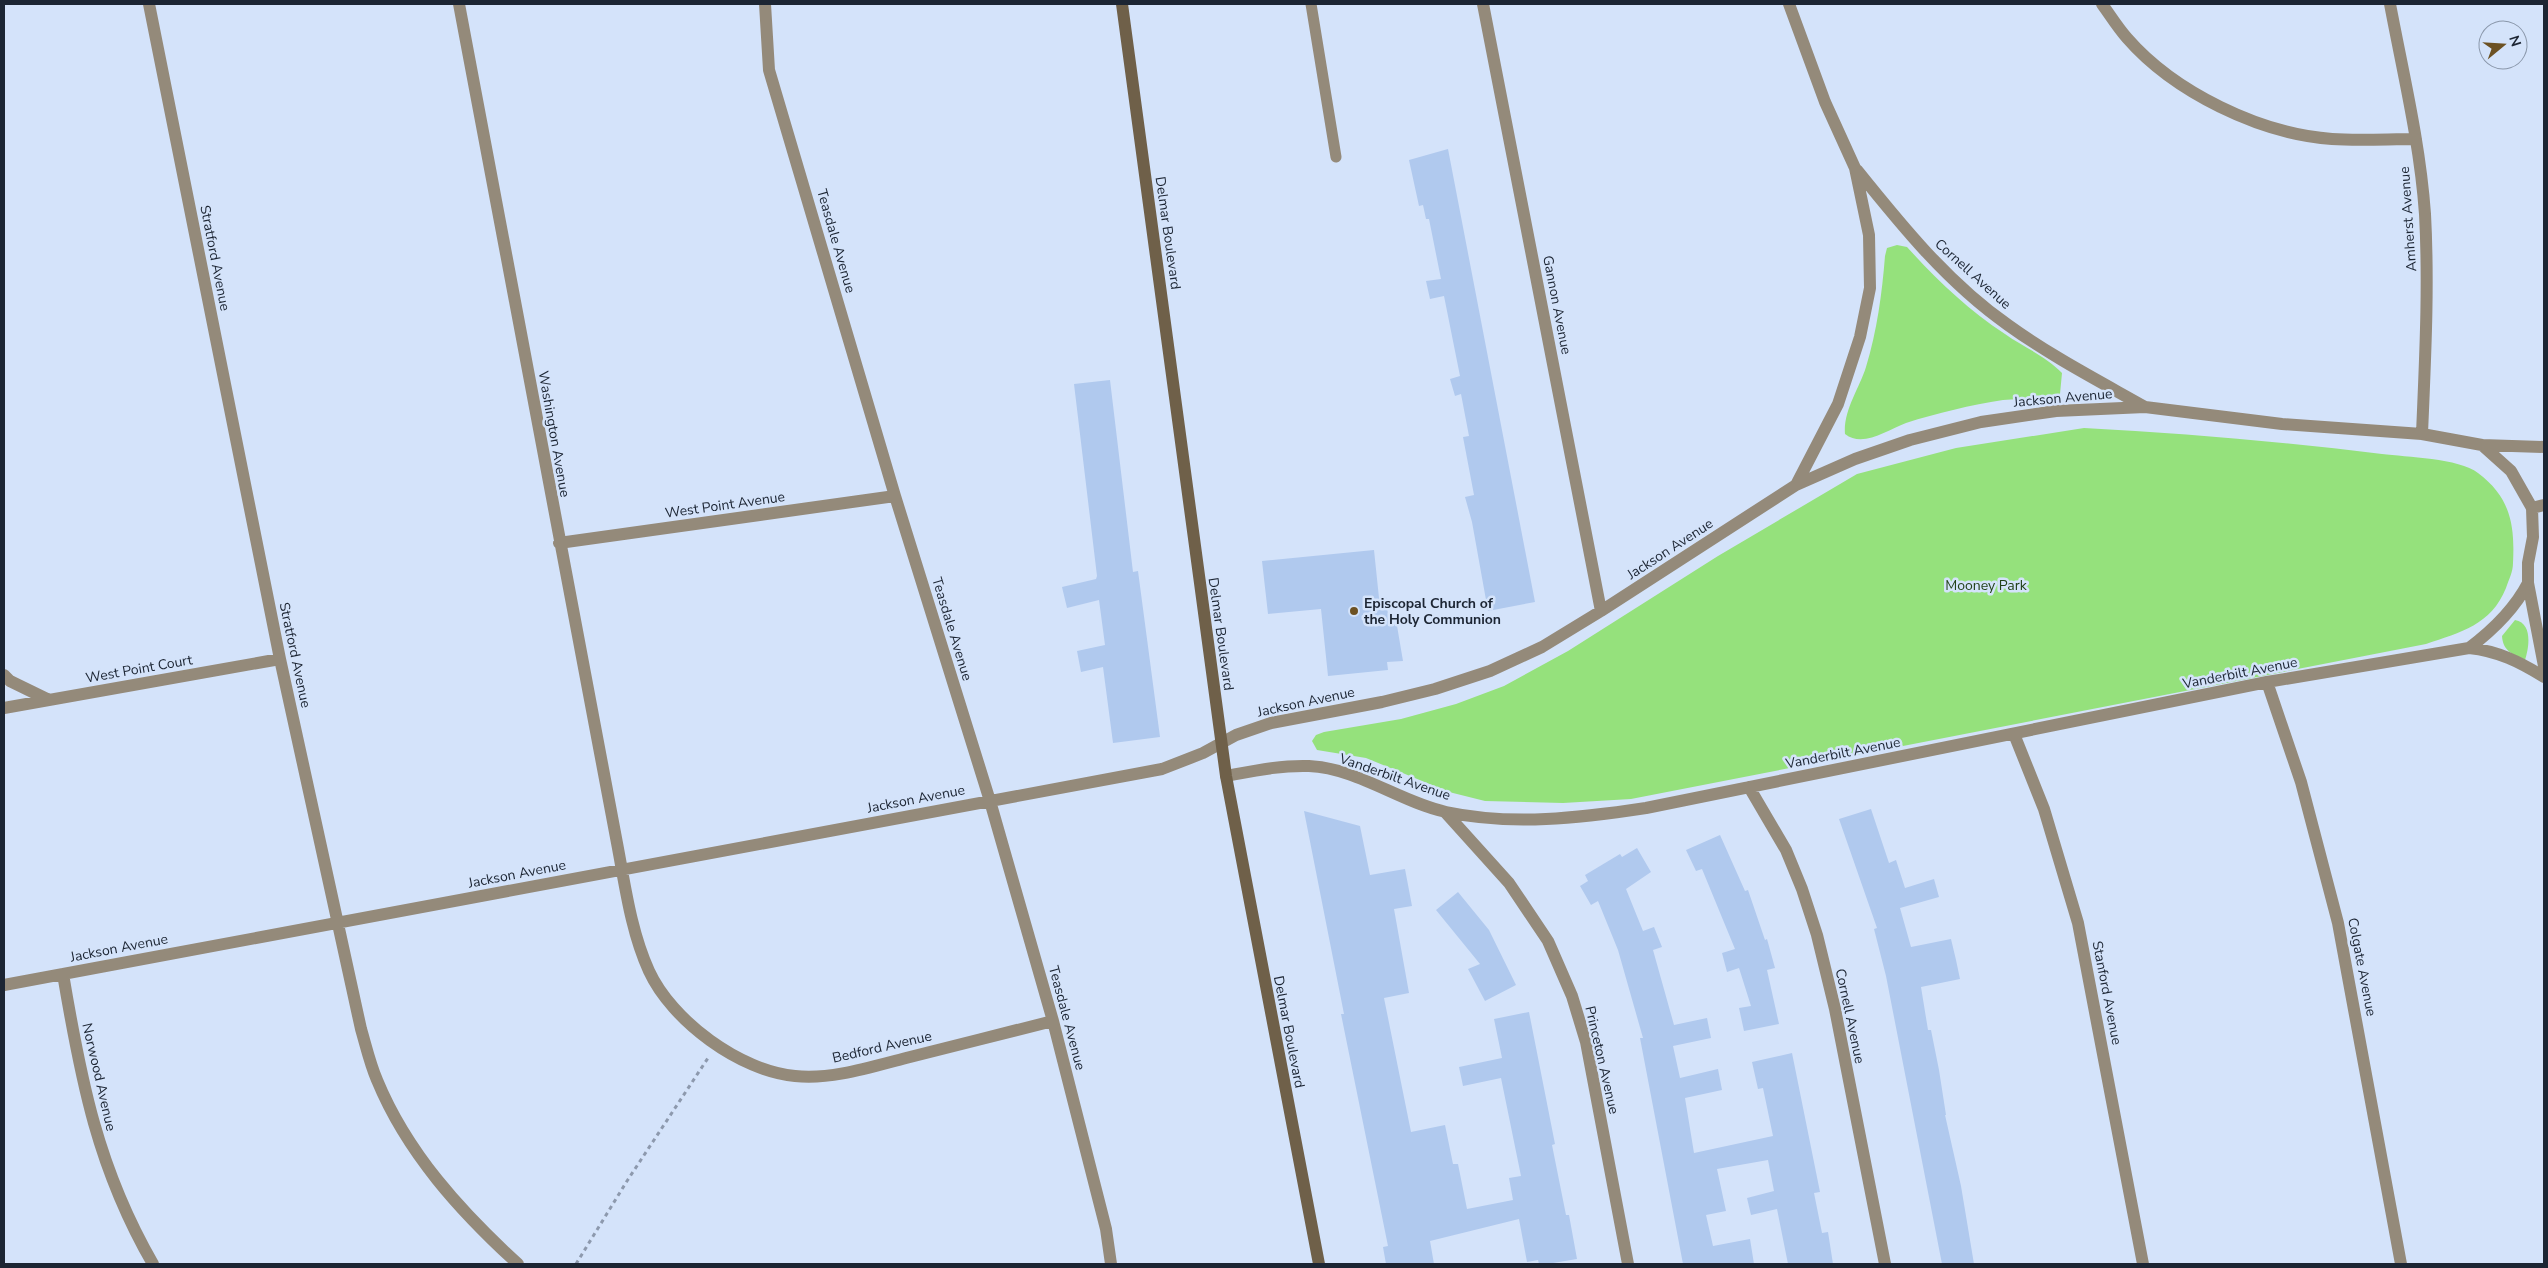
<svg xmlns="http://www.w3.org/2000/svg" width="2548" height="1268" viewBox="0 0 2548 1268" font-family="'Nunito Sans',sans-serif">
<rect width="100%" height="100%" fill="#d4e3fa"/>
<path fill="#95e17c" d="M1897,245L1907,247C1937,280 1967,309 2005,334C2023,347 2046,356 2062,373L2060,394C2042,400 2022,398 2003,400C1971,405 1937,413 1906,423C1887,430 1863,448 1845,434C1843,411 1859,389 1866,367C1877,331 1882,294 1885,256L1887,248Z
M2084,428C2184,433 2283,442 2382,454C2406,457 2459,458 2478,473C2510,497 2515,524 2513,563C2513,572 2509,579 2506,588C2491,625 2461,632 2426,644L1631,799L1563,803L1485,801L1449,792L1366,758L1317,750L1312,741L1316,735L1324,732L1401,719L1456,704L1504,686L1568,651L1718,556L1857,474L1956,448Z
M2515,620C2533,623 2529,648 2525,660C2512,654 2503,651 2502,636Z"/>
<path fill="#b0c9ee" d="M1448,149L1535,602L1488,611L1472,522L1465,497L1474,495L1463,437L1469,436L1461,394L1455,396L1450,379L1460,376L1444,296L1430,299L1426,281L1441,279L1429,219H1426L1423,205L1419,206L1409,160Z
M1110,380L1133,572L1138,571L1160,737L1113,743L1103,667L1081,672L1077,651L1105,645L1099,600L1067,608L1062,587L1096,579L1097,576L1074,384Z
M1374,550L1379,598L1386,597L1388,615L1395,614L1403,661L1387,662L1388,670L1328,676L1321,609L1268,614L1262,561Z
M1871,809L1889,863L1896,860L1905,888L1934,879L1939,897L1900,908L1911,947L1951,939L1956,960L1960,979L1921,987L1928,1030H1931L1939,1070L1946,1115H1945L1961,1186L1974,1264H1942L1886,976L1874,929L1877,928L1839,819Z
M1304,811L1360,826L1370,875L1405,869L1412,906L1394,909L1409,993L1384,998L1411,1132L1445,1125L1453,1164H1458L1467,1209L1513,1200L1509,1178L1521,1176L1501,1078L1463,1086L1459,1067L1502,1058L1494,1019L1529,1012L1555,1144L1552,1145L1566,1215H1569L1577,1259L1547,1264H1539L1538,1260L1527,1262L1519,1219L1430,1241L1434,1264H1386L1383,1247L1388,1246L1341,1014H1344Z
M1720,835L1745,891L1748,890L1765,940L1767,939L1775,968L1767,970L1779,1024L1744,1031L1739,1008L1751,1006L1739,968L1727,972L1722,953L1735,949L1702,869L1696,871L1686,850Z
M1637,848L1651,872L1626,889L1643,931L1654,927L1662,947L1653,950L1674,1025L1707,1018L1711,1038L1673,1046L1680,1078L1718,1069L1722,1090L1685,1098L1694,1153L1773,1136L1763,1088L1758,1089L1752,1062L1792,1053L1820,1192L1814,1193L1822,1233L1828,1232L1833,1264H1788L1777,1209L1751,1215L1747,1198L1774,1191L1768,1160L1717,1169L1726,1211L1706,1215L1713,1246L1750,1239L1754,1264H1683L1640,1038H1643L1618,950L1598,901L1591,905L1580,886L1588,881L1585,875L1620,854L1622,857Z
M1458,892L1489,930L1516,985L1485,1001L1468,969L1480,964L1436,910Z"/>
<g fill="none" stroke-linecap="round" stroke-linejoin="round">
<path stroke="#8d99ad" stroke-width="3" stroke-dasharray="4 4" stroke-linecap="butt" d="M576,1264L627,1181L708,1058"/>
<path stroke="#948a7a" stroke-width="11" d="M1311,4L1336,157"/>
<path stroke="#948a7a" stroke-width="12" d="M149,4L280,659L361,1029C366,1046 370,1064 377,1080C407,1153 461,1212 518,1264
M459,4L617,843C625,885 631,932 649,971C672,1021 740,1071 795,1076C831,1080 871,1067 906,1058C955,1046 1004,1033 1053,1021
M765,4L769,70L895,496L990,801L1053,1021L1106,1229L1111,1264
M1483,4L1601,611
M1789,4L1825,102L1855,168L1869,235L1870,288L1860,337L1838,404L1796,485
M2102,4C2110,15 2118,28 2127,38C2174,92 2260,134 2332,139C2359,141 2388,139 2416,139
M2390,4C2403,73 2420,143 2425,214C2429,288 2425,361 2422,434
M1857,170C1902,226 1948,283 2008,325C2051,356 2099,381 2145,407
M2482,445L2544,447
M2532,508L2544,505
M559,543L895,496
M2469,648C2493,630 2514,610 2528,583
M4,675L10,681L49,700
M2267,682L2301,782L2338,923L2401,1264
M4,708L280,659
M2014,734L2044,809L2078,923L2143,1264
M1226,776C1253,771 1281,765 1309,766C1357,768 1400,802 1446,812C1512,826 1580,818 1646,808L2267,682L2469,648C2498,651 2520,662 2544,677
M1749,787L1786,850L1802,889L1817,935L1835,1009L1885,1264
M1445,812L1509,883L1548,941L1572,996L1586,1042L1628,1264
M63,974C81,1081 98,1169 153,1264
M4,985L1162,769L1203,753L1236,735L1271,723L1382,702L1435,689L1490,671L1542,647L1601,611L1796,485L1855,459L1910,440L1981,422L2056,411L2145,407L2282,424L2422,434L2482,445L2511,471L2532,508L2533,537L2528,563V583L2544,666"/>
<path stroke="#6f6049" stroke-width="12" d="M1122,4L1226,776L1319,1264"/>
</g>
<circle fill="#6c5123" stroke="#d4e3fa" stroke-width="2" cx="1354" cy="611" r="5"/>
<g text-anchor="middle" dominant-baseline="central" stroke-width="5" stroke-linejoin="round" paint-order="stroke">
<g font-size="14" fill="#1c2533" stroke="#d4e3fa">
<text transform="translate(2408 219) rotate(-94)">Amherst Avenue</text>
<text transform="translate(1168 233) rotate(82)">Delmar Boulevard</text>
<text transform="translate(836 241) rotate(74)">Teasdale Avenue</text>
<text transform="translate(215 258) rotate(79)">Stratford Avenue</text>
<text transform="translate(1973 274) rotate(42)">Cornell Avenue</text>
<text transform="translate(1557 305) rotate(79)">Gannon Avenue</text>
<text transform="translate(2063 398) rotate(-5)">Jackson Avenue</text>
<text transform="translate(554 434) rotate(80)">Washington Avenue</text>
<text transform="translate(725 505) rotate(-8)">West Point Avenue</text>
<text transform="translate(1670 549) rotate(-33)">Jackson Avenue</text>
<text transform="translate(952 629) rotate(73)">Teasdale Avenue</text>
<text transform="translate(1221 634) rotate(82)">Delmar Boulevard</text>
<text transform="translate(295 655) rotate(78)">Stratford Avenue</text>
<text transform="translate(139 669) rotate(-10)">West Point Court</text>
<text transform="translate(2240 673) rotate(-11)">Vanderbilt Avenue</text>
<text transform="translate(1306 702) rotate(-12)">Jackson Avenue</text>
<text transform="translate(1843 753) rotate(-11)">Vanderbilt Avenue</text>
<text transform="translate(1395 777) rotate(19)">Vanderbilt Avenue</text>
<text transform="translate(916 799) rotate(-11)">Jackson Avenue</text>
<text transform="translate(517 874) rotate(-11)">Jackson Avenue</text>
<text transform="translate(119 948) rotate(-11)">Jackson Avenue</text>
<text transform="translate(2362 967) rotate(79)">Colgate Avenue</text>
<text transform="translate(2107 993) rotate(79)">Stanford Avenue</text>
<text transform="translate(1850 1016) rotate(78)">Cornell Avenue</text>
<text transform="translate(1067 1018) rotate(75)">Teasdale Avenue</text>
<text transform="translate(1289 1032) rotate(79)">Delmar Boulevard</text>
<text transform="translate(882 1047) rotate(-13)">Bedford Avenue</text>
<text transform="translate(1602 1060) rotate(77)">Princeton Avenue</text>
<text transform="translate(99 1077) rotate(77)">Norwood Avenue</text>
</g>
<g font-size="14" fill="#224118" stroke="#d4e3fa">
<text x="1986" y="585">Mooney Park</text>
</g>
<g font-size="14" font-weight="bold" fill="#1c2533" stroke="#d4e3fa" text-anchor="start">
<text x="1364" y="603">Episcopal Church of<tspan x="1364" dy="16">the Holy Communion</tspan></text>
</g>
</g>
<rect width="2548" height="1268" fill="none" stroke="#1c2533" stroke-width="10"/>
<g transform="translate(2503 45) rotate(72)"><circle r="24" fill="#d4e3fa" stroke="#8a97aa"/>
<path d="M0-4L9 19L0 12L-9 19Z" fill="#6c5123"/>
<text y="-8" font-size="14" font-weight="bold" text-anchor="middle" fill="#1c2533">N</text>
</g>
</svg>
